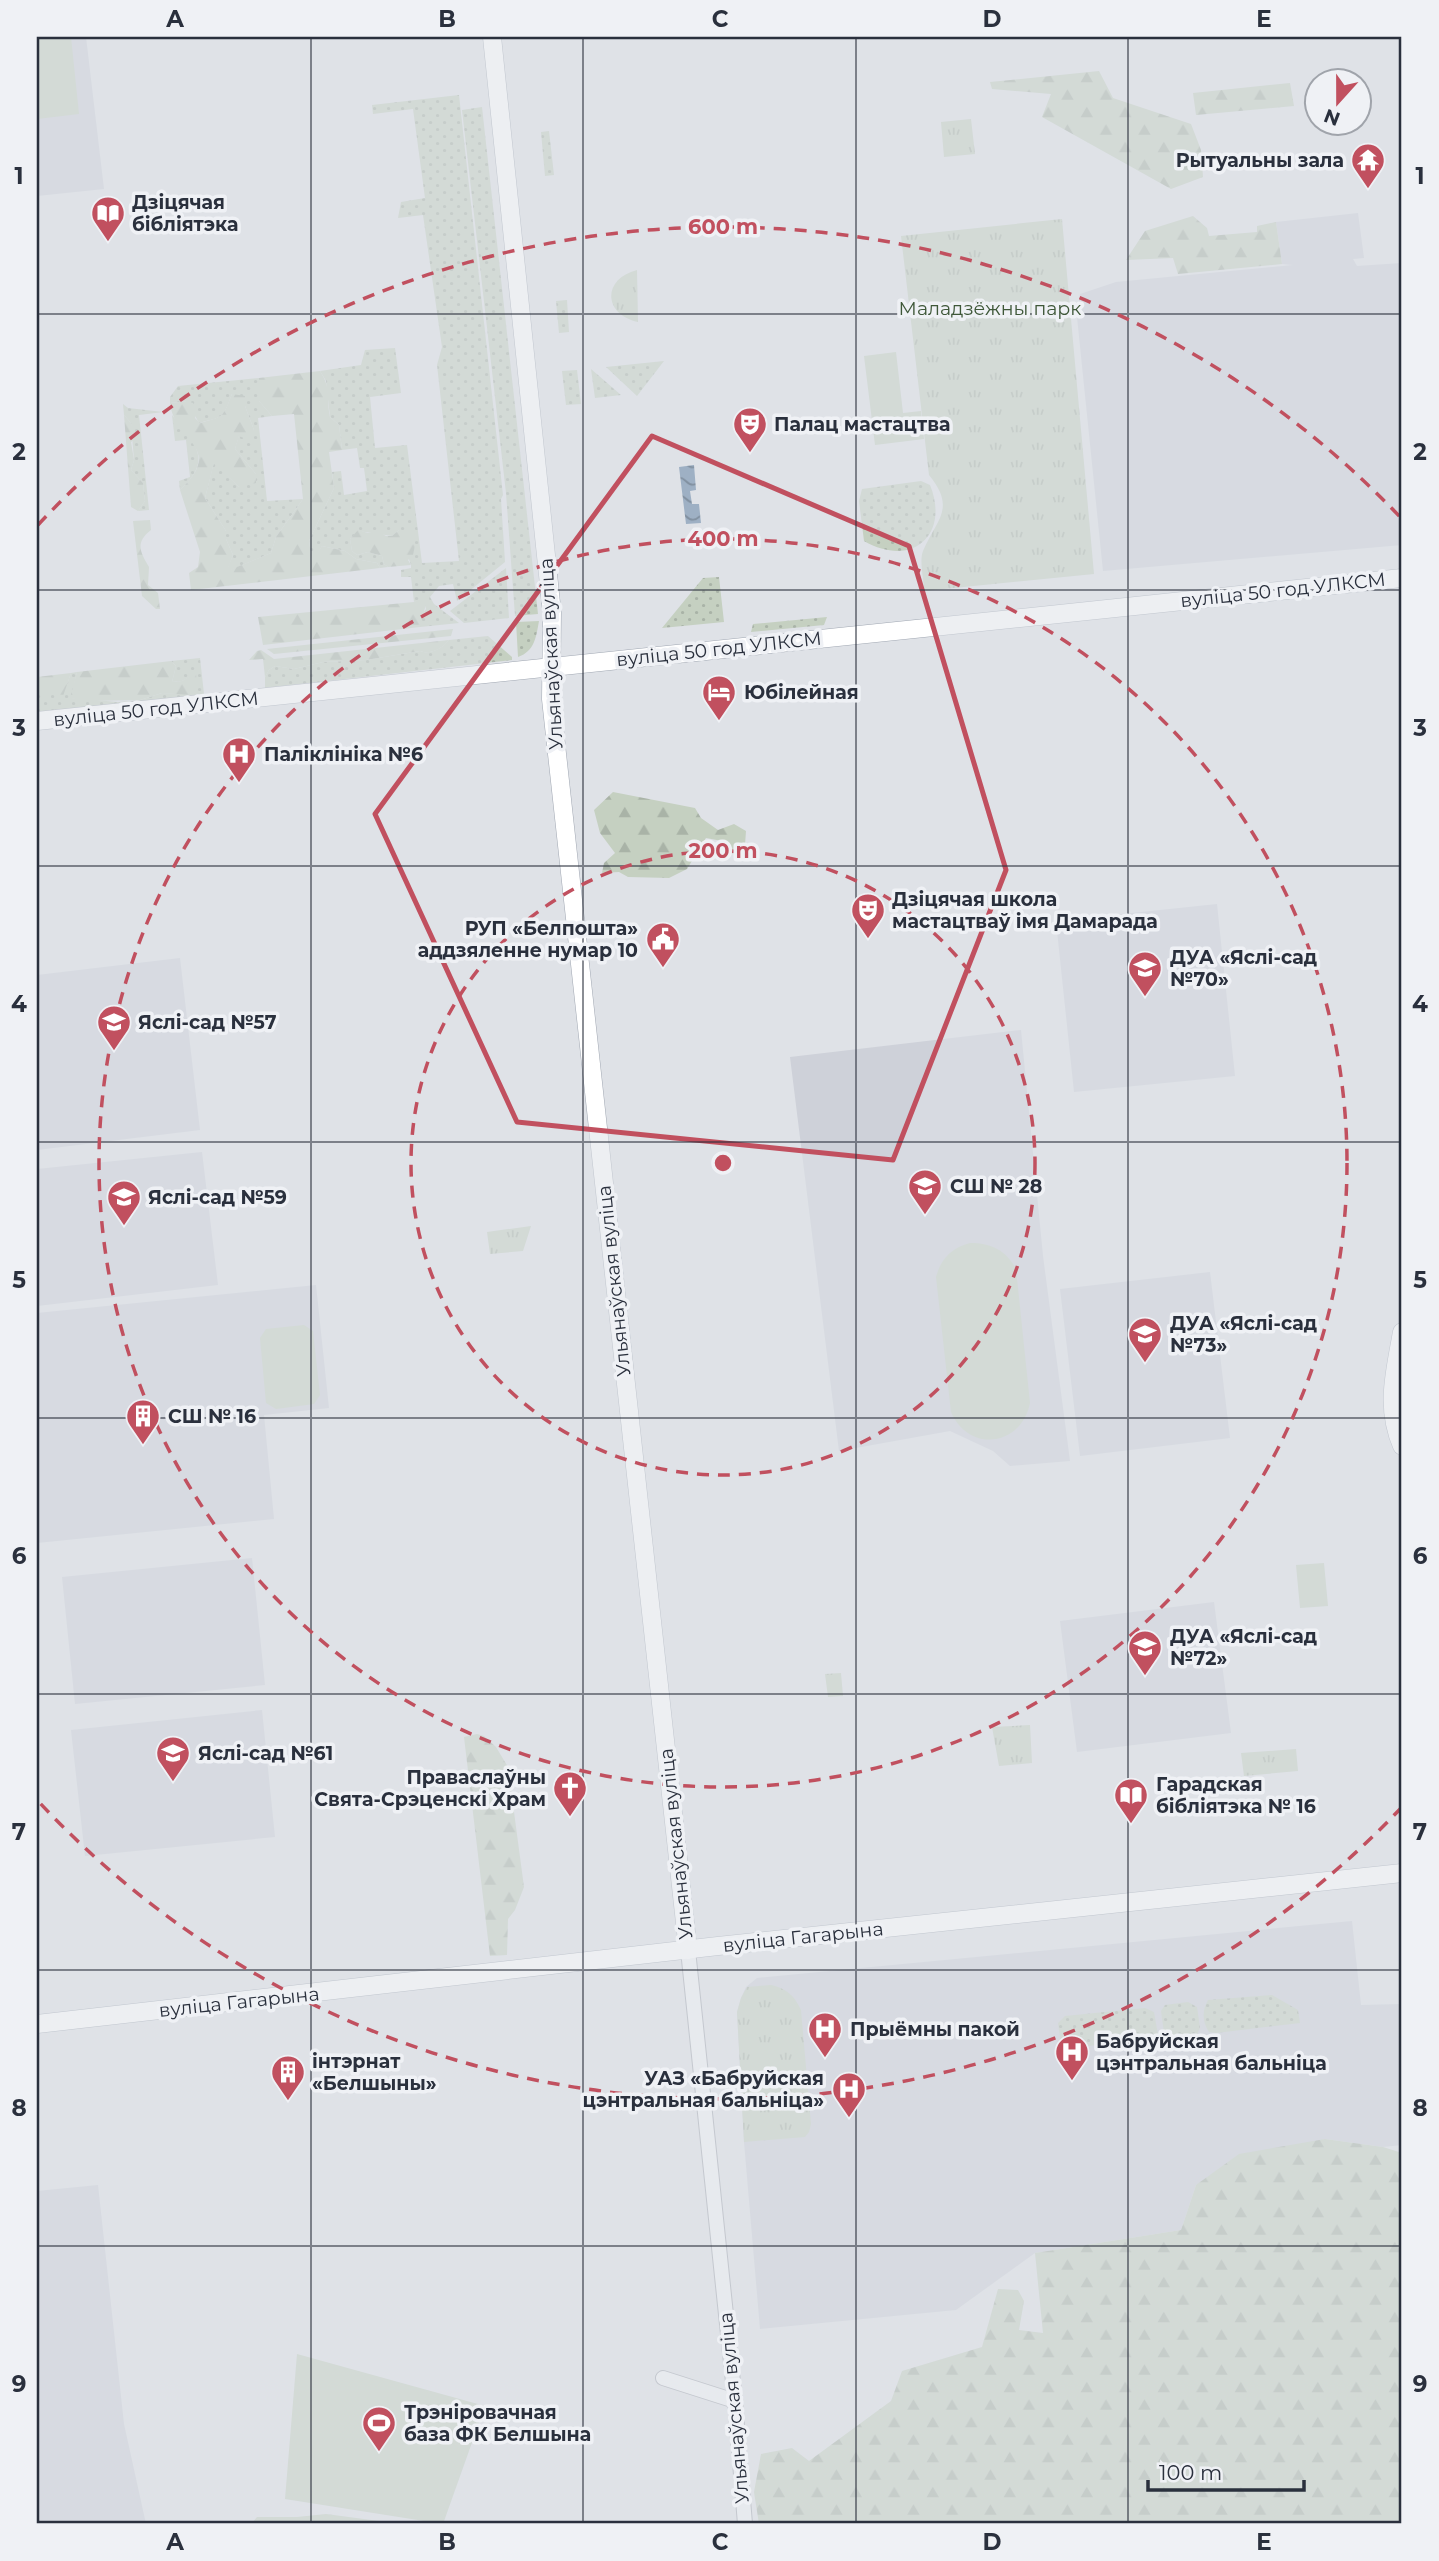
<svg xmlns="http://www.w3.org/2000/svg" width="1439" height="2561" viewBox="0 0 1439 2561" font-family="Montserrat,sans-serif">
<defs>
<pattern id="grass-dots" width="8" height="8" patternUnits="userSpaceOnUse" patternTransform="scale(1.75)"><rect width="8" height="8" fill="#c5d0c1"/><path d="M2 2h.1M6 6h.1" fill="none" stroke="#a9b3a7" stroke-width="1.8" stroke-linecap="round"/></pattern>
<pattern id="forest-firs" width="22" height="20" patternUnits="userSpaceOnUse" patternTransform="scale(1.75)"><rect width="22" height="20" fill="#c5d0c1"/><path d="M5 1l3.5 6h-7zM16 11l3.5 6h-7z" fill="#a9b3a7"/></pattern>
<pattern id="park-tufts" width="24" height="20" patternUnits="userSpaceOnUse" patternTransform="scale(1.75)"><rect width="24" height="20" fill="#c5d0c1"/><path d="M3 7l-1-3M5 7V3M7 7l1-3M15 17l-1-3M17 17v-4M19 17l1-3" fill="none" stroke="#a9b3a7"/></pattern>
<pattern id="water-waves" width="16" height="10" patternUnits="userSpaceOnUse" patternTransform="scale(1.75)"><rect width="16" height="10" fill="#9eb0c4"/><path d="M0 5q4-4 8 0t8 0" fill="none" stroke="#8190a0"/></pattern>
</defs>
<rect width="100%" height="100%" fill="#dfe2e7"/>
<path fill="#ced1d9" d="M37,37H86L104,189L37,196Z
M1358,213L1364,258L1353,259L1357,266L1402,263V545L1103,571L1077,317L1080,294L1116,282L1293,265L1282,264L1276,222Z
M1217,904L1235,1076L1074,1092L1056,921Z
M180,958L200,1130L37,1150V975Z
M1021,1030L1043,1256L1070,1461L1010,1466L993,1451L950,1431L839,1451L790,1057Z
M202,1152L218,1285L37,1306V1169Z
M1210,1272L1230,1438L1080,1456L1060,1289Z
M316,1285L329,1408L264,1415L274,1519L37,1543V1313Z
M252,1558L265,1685L75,1704L62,1577Z
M1214,1602L1231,1733L1077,1752L1060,1621Z
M262,1710L275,1837L85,1856L71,1730Z
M1352,1921L1361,2005L1402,2004V2145L1383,2147L1325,2139L1196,2185L1181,2230L1035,2253L956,2310L760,2329L744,2142L737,2012L741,1998L746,1987L757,1978Z
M98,2185L124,2424L146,2524H37V2191Z"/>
<path fill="url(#grass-dots)" d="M459,95L503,495L501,499L505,562L457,601L453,584L439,586L430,597L434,604L459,623L420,627V617L426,609L423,598L414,602L411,577H401V570L411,568V565L399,530L392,536L358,531L350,539L352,551L357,555L368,552L382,556L384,564L388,567L380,568L377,563L356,559L345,551L322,546L312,563L309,541L334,488L332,472L341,471L344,495L367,491L364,468H360L357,448L342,450L339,425L330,417L326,381L320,371L361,365L365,350L395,348L401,393L370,397L375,448L407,445L422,563L459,561L437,365L442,347L423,215L398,218L401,202L425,198L413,109L373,114L372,105Z
M482,107L538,614L515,616L506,493L462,110Z
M549,131L554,175L545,176L541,132Z
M567,300L569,332L559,333L556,301Z
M664,361L637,396L606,367Z
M591,369L621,395L595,398Z
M577,370L581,404L566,405L562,371Z
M259,378V401L272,416L258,418L267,501L303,499L276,537L271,553L226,572L233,555L226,539V531L205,498L214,462L239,487L256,474L235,449L239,435L254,430L245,406L232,394C222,420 224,416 199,423L187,401L170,403V397L178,386Z
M123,404L128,408L163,412L139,415L149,510L138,511L145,501L143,483L131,470L134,460L131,423L124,415Z
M172,415C195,445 214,458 180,490L179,481L190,477L186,440L175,441Z
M921,481L930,485C950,534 913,569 864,541L859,501L862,489Z
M506,568L509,618L464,623L450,611Z
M719,577L724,622L662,628L703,578Z
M827,617L824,625L751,632L753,624Z
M539,621C536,637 535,651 518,657L516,622Z
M488,636L512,657V660L265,688V677L269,670L275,666L294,669L323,662L366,660L420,651C430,655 443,648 449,640Z
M200,658L205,703L64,719L55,710L37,712V695L45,690L67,684L71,673L77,672L71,698L118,702L140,700L162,693L189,694L196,674L182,681L172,682L176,666L171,661Z
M1272,1995L1298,2010L1300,2023L1216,2033L1209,2032C1202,2021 1202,2011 1208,2000Z
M1188,2002L1197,2007L1200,2028L1197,2034L1170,2038L1164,2033L1161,2011L1165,2005Z
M1145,2008L1154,2012L1158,2035L1153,2039L1070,2048L1061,2044L1058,2023L1065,2016Z"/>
<path fill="url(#forest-firs)" d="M1099,71L1113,98L1191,124L1201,150L1203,177L1171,189L1042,117L1051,94L992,89L990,82Z
M1290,83L1294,106L1196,115L1193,93Z
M1193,216L1207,228L1209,236L1257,232V226L1276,222L1282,264L1178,274L1173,258L1126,260L1145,231Z
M320,371C332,390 326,397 330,417L339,425L342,450L329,452L334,488L309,541L312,561L322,546L345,551L356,559L377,563L380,568L191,590L189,573L198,567L200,552L180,490C226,447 174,442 170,403L187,401L193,403L197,412L195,418L200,423C224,416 222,419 232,394L245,396V406L254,430L246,439L239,436L235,449L256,474V483L239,487L214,463L205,498L226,531V539L233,555L227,571L271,553L276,537L303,499L294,414L272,416L259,401V378Z
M124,415L131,423L135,439L131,442L134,460L131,470L143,483L145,501L138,511L131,507Z
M150,520L151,530C134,543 141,553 149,567L148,585L158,593L160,609H156L142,596L133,521Z
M358,530L368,533L379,532L386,536H392L399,530L412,534L415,545L413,555L408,560L411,565L388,567L384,564L382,556L368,552L357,555L352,551L350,539Z
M423,597L426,601C426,611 420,617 420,627L263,645L258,617L414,602Z
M453,629L451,636L274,654L267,649Z
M449,640C442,649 430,655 420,651L366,660L323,662L294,669L275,666L269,670L265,677L263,659L249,660L257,651L261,650L274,659Z
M171,661L176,666L172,682L182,681L196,673L197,688L189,695L162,693L140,700L88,701L70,698L77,672Z
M71,673L62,699L56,696L52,689L37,695V677Z
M613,792L695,808L701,818L718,830L734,824L746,831L745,845L737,854L728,853L722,841L706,838L687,869L669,878L628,877L619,872L602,873L604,863L615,853L600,833L594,810Z
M477,1734L484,1736L496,1747L508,1767L524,1887L515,1910L508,1919L507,1955L490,1956L464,1737Z
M1325,2139L1383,2147L1402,2153V2524H759L754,2492L761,2454L792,2448L809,2461L891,2401L902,2371L982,2347L998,2289L1018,2290L1024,2301L1019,2330L1043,2333L1035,2253L1181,2230L1196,2185L1239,2154Z
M326,2514L394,2523L400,2524H251L257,2517H297Z"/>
<path fill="url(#park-tufts)" d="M971,119L975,154L944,157L941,122Z
M1062,219L1094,574L924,591C924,579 919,561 923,551C936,520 957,509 929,475L901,236Z
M637,270L638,322C603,314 602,279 637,270Z
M531,1226L523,1251L490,1254L487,1232Z
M841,1673L843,1696L828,1697L825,1674Z
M1030,1725L1032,1763L999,1766L992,1727Z
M1296,1749L1298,1771L1244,1776L1241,1753Z
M771,1985C787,1989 794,1995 801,2010L811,2124L809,2132L805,2137L744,2142L737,2012L741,1998L747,1987Z"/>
<path fill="#c5d0c1" d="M37,37H71L79,114L37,119Z
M896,352L903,413L921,411L924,439L875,445L864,356Z
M970,1243C991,1243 1006,1250 1016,1269L1030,1403C1021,1447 969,1453 951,1412L936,1277C941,1259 951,1248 970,1243Z
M304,1325L313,1331L320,1395L314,1404L276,1409L266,1403L260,1338L266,1329Z
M1324,1563L1328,1606L1300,1608L1296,1565Z
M297,2354L485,2406L443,2524L285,2499Z"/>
<path fill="url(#water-waves)" d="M694,465L696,490L690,491L692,504H699L701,523L686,524L679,467Z"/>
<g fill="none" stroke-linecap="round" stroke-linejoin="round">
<g stroke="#a5a9b1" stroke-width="16">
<path id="minor" d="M688,1950L735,2401L745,2524
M663,2378L735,2401"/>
</g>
<g stroke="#a0a7b2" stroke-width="19">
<path id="major" d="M492,37L552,613L551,699L688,1950
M37,721L1402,578
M1402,1332C1395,1372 1385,1407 1402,1446
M37,2024L718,1946L1402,1873"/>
</g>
<use href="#minor" stroke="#f2f3f6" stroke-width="14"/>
<use href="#major" stroke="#fff" stroke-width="18"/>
</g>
<path d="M0 0H1439V2561H0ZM652,436L909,546L1006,870L893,1160L517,1122L375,814Z" fill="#dfe2e7" fill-opacity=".55" fill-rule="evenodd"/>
<path fill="none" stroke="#c1505f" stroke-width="5" stroke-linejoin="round" d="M652,436L909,546L1006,870L893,1160L517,1122L375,814Z"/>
<path fill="none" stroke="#2a303d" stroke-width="2" stroke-opacity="0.55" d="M311,37V2524M583,37V2524M856,37V2524M1128,37V2524M37,314H1402M37,590H1402M37,866H1402M37,1142H1402M37,1418H1402M37,1694H1402M37,1970H1402M37,2246H1402"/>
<g fill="none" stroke="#c1505f" stroke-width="3.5" stroke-dasharray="12 9">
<circle cx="723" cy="1163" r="312"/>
<circle cx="723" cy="1163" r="624"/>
<path d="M1402 1807A936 936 0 0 1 38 1801M38 525A936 936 0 0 1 1402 519"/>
</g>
<defs>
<g id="temple-pin" transform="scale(1.75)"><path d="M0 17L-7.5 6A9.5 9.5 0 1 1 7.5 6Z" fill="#c1505f" stroke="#eff1f5"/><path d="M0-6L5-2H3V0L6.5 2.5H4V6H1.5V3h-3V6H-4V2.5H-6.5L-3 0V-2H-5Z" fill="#fff"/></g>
<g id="library-pin" transform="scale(1.75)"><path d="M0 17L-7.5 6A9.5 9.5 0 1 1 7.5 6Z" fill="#c1505f" stroke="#eff1f5"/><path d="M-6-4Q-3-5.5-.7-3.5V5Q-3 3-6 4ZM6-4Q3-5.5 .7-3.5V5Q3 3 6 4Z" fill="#fff"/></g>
<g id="theatre-pin" transform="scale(1.75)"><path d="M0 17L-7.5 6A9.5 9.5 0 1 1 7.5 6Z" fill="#c1505f" stroke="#eff1f5"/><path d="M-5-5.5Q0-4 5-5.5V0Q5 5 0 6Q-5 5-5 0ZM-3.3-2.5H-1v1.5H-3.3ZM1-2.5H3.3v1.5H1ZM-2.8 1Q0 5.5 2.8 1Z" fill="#fff"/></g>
<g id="hotel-pin" transform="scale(1.75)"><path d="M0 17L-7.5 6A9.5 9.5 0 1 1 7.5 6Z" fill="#c1505f" stroke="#eff1f5"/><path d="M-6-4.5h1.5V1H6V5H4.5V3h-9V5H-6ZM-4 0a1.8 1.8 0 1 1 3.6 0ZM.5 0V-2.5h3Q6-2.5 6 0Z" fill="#fff"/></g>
<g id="hospital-pin" transform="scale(1.75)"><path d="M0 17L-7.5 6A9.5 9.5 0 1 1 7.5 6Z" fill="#c1505f" stroke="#eff1f5"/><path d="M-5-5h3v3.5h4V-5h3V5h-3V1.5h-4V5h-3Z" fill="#fff"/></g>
<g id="civic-pin" transform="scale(1.75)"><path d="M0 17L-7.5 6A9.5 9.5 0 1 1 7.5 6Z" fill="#c1505f" stroke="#eff1f5"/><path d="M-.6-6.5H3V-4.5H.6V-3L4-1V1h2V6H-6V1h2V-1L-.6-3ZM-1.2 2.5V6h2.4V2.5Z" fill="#fff"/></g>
<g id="school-pin" transform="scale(1.75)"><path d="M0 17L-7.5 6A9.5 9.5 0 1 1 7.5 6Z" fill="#c1505f" stroke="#eff1f5"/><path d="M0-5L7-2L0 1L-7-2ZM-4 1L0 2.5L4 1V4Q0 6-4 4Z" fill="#fff"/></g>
<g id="building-pin" transform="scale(1.75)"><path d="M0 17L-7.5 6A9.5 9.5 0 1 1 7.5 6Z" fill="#c1505f" stroke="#eff1f5"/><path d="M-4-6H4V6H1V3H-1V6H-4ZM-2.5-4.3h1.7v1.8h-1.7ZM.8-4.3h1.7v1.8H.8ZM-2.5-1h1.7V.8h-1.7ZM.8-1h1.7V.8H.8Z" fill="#fff"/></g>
<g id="church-pin" transform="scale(1.75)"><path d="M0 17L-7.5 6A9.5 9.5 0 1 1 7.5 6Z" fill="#c1505f" stroke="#eff1f5"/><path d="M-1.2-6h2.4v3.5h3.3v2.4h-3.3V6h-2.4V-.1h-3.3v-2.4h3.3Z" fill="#fff"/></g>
<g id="stadium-pin" transform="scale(1.75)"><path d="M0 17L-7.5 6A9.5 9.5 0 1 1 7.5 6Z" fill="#c1505f" stroke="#eff1f5"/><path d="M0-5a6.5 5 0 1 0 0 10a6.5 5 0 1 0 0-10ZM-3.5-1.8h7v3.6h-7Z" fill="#fff"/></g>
</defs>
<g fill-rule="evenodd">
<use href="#temple-pin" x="1368" y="160"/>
<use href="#library-pin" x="108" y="213"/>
<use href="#theatre-pin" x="750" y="424"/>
<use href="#hotel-pin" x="719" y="692"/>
<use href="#hospital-pin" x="239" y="754"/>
<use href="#theatre-pin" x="868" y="910"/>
<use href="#civic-pin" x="663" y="939"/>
<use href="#school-pin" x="1145" y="968"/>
<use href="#school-pin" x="114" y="1022"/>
<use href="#school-pin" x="925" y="1186"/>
<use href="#school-pin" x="124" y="1197"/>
<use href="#school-pin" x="1145" y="1334"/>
<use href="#building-pin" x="143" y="1416"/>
<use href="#school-pin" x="1145" y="1647"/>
<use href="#school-pin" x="173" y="1753"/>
<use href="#church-pin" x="570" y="1788"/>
<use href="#library-pin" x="1131" y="1795"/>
<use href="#hospital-pin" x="825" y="2029"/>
<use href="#hospital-pin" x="1072" y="2052"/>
<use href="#building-pin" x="288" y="2072"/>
<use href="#hospital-pin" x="849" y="2089"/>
<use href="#stadium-pin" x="379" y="2423"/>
</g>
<g text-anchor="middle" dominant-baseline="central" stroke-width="7" stroke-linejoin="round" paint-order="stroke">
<g font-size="19" font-weight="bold" fill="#2a303d" stroke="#eff1f5" text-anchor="start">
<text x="1344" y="160" text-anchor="end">Рытуальны зала</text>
<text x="132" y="202">Дзіцячая<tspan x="132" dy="22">бібліятэка</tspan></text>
<text x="774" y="424">Палац мастацтва</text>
<text x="744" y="692">Юбілейная</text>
<text x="264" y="754">Паліклініка №6</text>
<text x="892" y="899">Дзіцячая школа<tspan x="892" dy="22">мастацтваў імя Дамарада</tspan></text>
<text x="638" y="928" text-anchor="end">РУП «Белпошта»<tspan x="638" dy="22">аддзяленне нумар 10</tspan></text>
<text x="1170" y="957">ДУА «Яслі-сад<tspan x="1170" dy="22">№70»</tspan></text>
<text x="138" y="1022">Яслі-сад №57</text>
<text x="950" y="1186">СШ № 28</text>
<text x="148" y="1197">Яслі-сад №59</text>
<text x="1170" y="1323">ДУА «Яслі-сад<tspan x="1170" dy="22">№73»</tspan></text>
<text x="168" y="1416">СШ № 16</text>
<text x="1170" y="1636">ДУА «Яслі-сад<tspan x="1170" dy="22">№72»</tspan></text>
<text x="198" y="1753">Яслі-сад №61</text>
<text x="546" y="1777" text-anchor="end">Праваслаўны<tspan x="546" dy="22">Свята-Срэценскі Храм</tspan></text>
<text x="1156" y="1784">Гарадская<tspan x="1156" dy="22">бібліятэка № 16</tspan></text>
<text x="850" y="2029">Прыёмны пакой</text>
<text x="1096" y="2041">Бабруйская<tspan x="1096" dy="22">цэнтральная бальніца</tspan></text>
<text x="312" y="2061">інтэрнат<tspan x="312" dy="22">«Белшыны»</tspan></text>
<text x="824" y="2078" text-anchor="end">УАЗ «Бабруйская<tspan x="824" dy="22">цэнтральная бальніца»</tspan></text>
<text x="404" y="2412">Трэніровачная<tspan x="404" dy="22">база ФК Белшына</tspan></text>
</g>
<g font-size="19" fill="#3e5738" stroke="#eff1f5">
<text x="990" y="308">Маладзёжны парк</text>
</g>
<g font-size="19" fill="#2a303d" stroke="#eff1f5">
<text transform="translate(1283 590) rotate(-6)">вуліца 50 год УЛКСМ</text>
<text transform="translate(719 649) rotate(-6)">вуліца 50 год УЛКСМ</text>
<text transform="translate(551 654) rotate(-93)">Ульянаўская вуліца</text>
<text transform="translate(156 709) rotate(-6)">вуліца 50 год УЛКСМ</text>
<text transform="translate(614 1281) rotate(-96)">Ульянаўская вуліца</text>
<text transform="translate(676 1844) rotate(-96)">Ульянаўская вуліца</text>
<text transform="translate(803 1937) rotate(-6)">вуліца Гагарына</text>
<text transform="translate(239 2002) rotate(-6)">вуліца Гагарына</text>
<text transform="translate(734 2408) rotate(-95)">Ульянаўская вуліца</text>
</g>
</g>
<circle cx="723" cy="1163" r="10" fill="#c1505f" stroke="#eff1f5" stroke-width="3.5"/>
<g font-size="21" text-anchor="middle" font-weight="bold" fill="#c1505f" stroke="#eff1f5" stroke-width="7" stroke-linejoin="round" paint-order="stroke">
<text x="723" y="234">600 m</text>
<text x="723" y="546">400 m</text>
<text x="723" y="858">200 m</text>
</g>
<rect width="1439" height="2561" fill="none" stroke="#eff1f5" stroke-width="77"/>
<g transform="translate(1338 102) rotate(201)"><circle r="33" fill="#eff1f5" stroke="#a0a4ab" stroke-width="2"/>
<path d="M0-5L12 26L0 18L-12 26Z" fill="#c1505f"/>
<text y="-10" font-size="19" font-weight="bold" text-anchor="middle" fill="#2a303d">N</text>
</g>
<path d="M1148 2480v10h156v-10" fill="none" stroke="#2a303d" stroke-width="3.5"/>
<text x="1159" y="2480" font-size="21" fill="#2a303d" stroke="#eff1f5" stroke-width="5" paint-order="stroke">100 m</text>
<rect x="38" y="38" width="1362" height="2484" fill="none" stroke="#2a303d" stroke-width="2.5"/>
<g font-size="23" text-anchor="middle" font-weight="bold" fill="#2a303d">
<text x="175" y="27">A</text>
<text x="447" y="27">B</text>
<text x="720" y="27">C</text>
<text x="992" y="27">D</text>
<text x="1264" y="27">E</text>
<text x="19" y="184">1</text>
<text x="1420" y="184">1</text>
<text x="19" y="460">2</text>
<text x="1420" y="460">2</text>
<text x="19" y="736">3</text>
<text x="1420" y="736">3</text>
<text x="19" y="1012">4</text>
<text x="1420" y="1012">4</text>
<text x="19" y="1288">5</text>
<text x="1420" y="1288">5</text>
<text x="19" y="1564">6</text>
<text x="1420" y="1564">6</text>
<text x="19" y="1840">7</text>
<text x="1420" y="1840">7</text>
<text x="19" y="2116">8</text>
<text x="1420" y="2116">8</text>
<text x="19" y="2392">9</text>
<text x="1420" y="2392">9</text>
<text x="175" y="2550">A</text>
<text x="447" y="2550">B</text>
<text x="720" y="2550">C</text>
<text x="992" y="2550">D</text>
<text x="1264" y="2550">E</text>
</g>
</svg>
